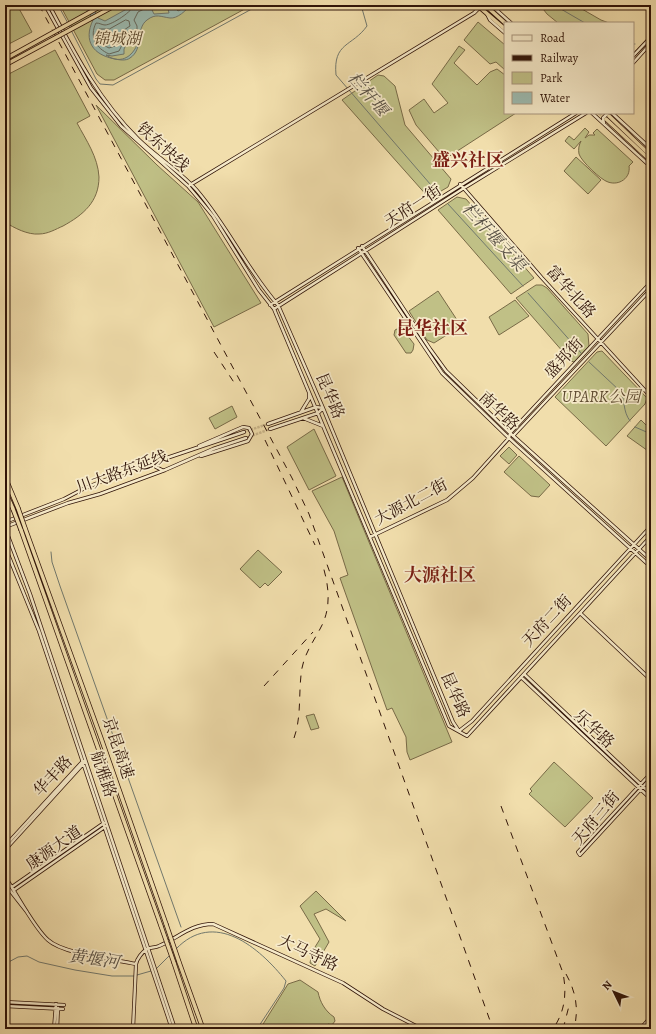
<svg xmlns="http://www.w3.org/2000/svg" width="656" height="1034" viewBox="0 0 656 1034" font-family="Alegreya,'Noto Serif SC',serif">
<rect width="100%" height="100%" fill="#f1deac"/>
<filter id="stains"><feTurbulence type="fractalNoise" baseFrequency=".005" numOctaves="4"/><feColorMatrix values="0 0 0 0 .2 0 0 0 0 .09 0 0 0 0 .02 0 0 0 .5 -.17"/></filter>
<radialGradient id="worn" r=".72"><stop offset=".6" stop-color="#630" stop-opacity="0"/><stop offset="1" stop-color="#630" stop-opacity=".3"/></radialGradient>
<path fill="#c0c086" stroke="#786a47" d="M5,5H17L32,32L5,46Z
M60,5H252L114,80H105L97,74Z
M540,5H575L601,20L609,23H558L547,14Z
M478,22L505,45V70L496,62L490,64L464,40Z
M459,46L465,50L454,63L477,85L490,72L497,69L505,75V113H516L445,159L416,125L409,110L424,99L434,113L448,103L432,84Z
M55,50L90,116L77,123C86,140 98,157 99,177C99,202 83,215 63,226C56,229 48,234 39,234C28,235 14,228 5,222V76Z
M378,75L384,76L395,86L405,125L451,179L448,187L429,198L342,100Z
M96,105L157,165L198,202L261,303L214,327Z
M585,128L589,132L585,138L589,135H595L593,133L597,129L633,162L629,166C631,178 619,186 608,182C601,180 581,161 579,154C578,149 579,145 581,141L574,149L565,141L569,136L574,140Z
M576,157L601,180L588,194L564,171Z
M457,197L466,199L534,278L511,294L438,210Z
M536,285H542L547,288L588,334L589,346L574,362L571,361L516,298Z
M438,291L461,326L434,343L427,340L409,311Z
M515,300L529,316L499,335L489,317Z
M401,327L414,344L413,350L411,353H406L394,335L395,330Z
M602,351L647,398L645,404L606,446L555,397L597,352Z
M232,406L237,417L215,429L209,418Z
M641,420L651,430V453L627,436Z
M314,429L336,476L309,490L287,447Z
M509,447L517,455L509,464L500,456Z
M519,456L550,485L539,497L531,496L504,472Z
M342,477L452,742L410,760L407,752L406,737L392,708L387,710L340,578L348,575L334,531L312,491Z
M258,550L282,572L268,586L265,583L260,588L240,569Z
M314,714L319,728L311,730L306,716Z
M554,762L593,798L565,827L529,794L532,791L530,789Z
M316,891L346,921L326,909L314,914L329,942L315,966L310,963L312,952L320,939L300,906Z
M300,980L318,992C320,1002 325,1011 334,1017L335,1021L332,1025L328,1024L330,1029H260L288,984Z"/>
<path fill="#9cbbb1" stroke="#71786d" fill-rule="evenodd" d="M84,5H92L98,18L105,21L134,5H162L152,10L154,14L169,13L167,5H178L176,9L178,11L190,5C187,10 177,19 170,18C161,17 156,13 147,20C135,29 144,49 130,58C126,61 120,60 115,59C93,55 83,41 93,20ZM131,35L139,39C135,55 122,66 106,55L112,56L124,54V49Z"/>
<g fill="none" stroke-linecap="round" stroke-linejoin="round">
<path stroke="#66685c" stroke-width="1" d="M134,5C133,11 112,25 105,25C102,25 100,23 96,23C89,37 96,48 109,54L119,51L128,33L137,31V26L134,20L138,12L152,5
M126,20L129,21L130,26L124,30L115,46L109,48C102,45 96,37 99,29H109Z"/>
<path stroke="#71786d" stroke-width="1" d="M58,5L70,27
M361,5L367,26C352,47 333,42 336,75L437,192
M554,5L585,23
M71,30L96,79L100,84L113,85L259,5
M633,44H635
M448,204L523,286
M528,293L581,353
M589,362L620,391C626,401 622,410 630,421
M635,427L651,434
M51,552L52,562L60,586L181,927
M176,949C214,909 259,947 286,981L284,988L257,1029
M5,964L18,957L27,956L39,962L75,970L112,976H134
M156,969L169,956
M137,975L151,971"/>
<path stroke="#cab68b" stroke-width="2.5" stroke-dasharray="2.5 1" stroke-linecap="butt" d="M244,432L268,424
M246,438L270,429"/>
<path stroke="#cab68b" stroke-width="3.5" stroke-dasharray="3.5 2" stroke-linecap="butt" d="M599,113L606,119"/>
<g stroke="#301408" stroke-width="4">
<path id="secondary" d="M45,5L91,88L121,126L188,186L199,199L213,216L259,290L274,309L449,726L467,736L651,536
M49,5C75,54 98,99 138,139C157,158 182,172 199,193C229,229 248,271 278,305L323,408L453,722L459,731
M491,5L511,23
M498,11L499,5
M487,14L490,20L505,33
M633,56L651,37
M633,63L651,43
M592,113L651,167
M612,113L651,149
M604,124L603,118L608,113
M460,184L542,278L651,397
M190,185L474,13L480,7
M362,246L430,349L446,371L510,433L651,560
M358,248L442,373L509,438L651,567
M270,305L576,113
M274,309L464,188L586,113
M301,412L309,399V393
M303,418L323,426
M268,424L316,407L323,408
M270,429L318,413L323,408
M513,436L651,289
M199,446L243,427L249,428L252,434L248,441L201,456
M158,462L156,467L162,470
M5,522L64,499L85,488L128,471L244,432
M5,527L68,503L100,494L165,470L213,449L246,438
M5,528L30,594L175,1029
M370,537L447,500L473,478L509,438L510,433L651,282
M5,547L39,631L172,1029
M580,613L651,680
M524,674L651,794
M521,677L651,799
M459,731L472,721L651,526
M651,773L578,852L580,855L651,778
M5,846L83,761
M5,850L85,762
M5,877C17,894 34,928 48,940C63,954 114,959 136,964
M5,884L27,912
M12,887L104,823
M14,890L106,826
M5,1002L64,1005
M5,1006L63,1009
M54,1029L56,1004
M57,1029L58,1008
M133,1029L136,964C137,959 142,952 147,949C150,947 155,948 159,946C178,938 191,924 213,924L343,983L383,1009L422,1029
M640,1029L651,1017
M646,1029L651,1024"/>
</g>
<g stroke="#301408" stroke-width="5">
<path id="highway" d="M477,5L505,29
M485,5L505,23
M609,116L651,156
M606,119L651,161
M5,477L18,508
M5,491L13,509
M25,528L101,738L166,924
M21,530L161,926
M179,962L203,1029
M174,963L196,1029"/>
</g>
<use href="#secondary" stroke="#f6eac9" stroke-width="2.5"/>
<use href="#highway" stroke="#f1deac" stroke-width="3.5"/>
<path stroke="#301408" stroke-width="1" stroke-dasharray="7 7" stroke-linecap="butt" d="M39,5L292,478L309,514L493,1029
M214,352L237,387
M265,440L315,545
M264,686L313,632
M294,738C302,716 298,691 302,668C305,653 313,642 320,629C332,608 329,585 322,563
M501,806L563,973C567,994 565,1011 553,1029
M566,974C576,992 579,1009 574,1029
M563,1029L569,1006"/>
<g stroke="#301408" stroke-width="5" stroke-linecap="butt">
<path id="highway-bridge" d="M7,58L103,5
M5,65L116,5
M18,508L25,528
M13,509L21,530
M166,924L179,962
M161,926L174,963"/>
</g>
<use href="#highway-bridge" stroke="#f1deac" stroke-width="3.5"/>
</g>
<g text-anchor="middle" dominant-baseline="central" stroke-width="3.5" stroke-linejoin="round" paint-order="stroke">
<g font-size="16" font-style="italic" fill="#5b482e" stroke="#f6eac9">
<text x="117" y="39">锦城湖</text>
<text x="601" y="397">UPARK公园</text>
</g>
<g font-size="16" fill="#301408" stroke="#f6eac9">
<text transform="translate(163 147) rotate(42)">铁东快线</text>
<text transform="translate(413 206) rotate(-33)">天府一街</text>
<text transform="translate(571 292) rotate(48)">富华北路</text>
<text transform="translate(564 358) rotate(-47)">盛邦街</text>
<text transform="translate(330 396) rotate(67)">昆华路</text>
<text transform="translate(499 411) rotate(43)">南华路</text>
<text transform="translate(122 472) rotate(-20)">川大路东延线</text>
<text transform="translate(411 502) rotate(-28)">大源北二街</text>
<text transform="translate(547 621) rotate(-47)">天府二街</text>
<text transform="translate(455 695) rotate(66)">昆华路</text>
<text transform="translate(594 729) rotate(43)">乐华路</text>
<text transform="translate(118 748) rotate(71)">京昆高速</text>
<text transform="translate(103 774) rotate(71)">航雅路</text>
<text transform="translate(53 776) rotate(-47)">华丰路</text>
<text transform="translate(596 818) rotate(-50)">天府三街</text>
<text transform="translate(54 848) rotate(-35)">康源大道</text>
<text transform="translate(308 953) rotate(25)">大马寺路</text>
</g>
<g font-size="17" font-style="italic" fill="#564e43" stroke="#f6eac9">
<text transform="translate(368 94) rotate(49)">栏杆堰</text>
<text transform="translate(494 237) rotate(48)">栏杆堰支渠</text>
<text transform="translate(94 959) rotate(8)">黄堰河</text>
</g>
<g font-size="18" font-weight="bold" fill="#7a1f14" stroke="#f6eac9">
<text x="468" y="160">盛兴社区</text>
<text x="432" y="328">昆华社区</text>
<text x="440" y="575">大源社区</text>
</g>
</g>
<rect width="656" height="1034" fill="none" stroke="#f1deac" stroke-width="20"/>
<rect x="6" y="6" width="644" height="1022" fill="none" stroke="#301408" stroke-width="2"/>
<rect x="10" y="10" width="636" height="1014" fill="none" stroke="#301408"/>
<rect x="504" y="22" width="130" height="92" fill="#f6eac9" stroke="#a7947c"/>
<rect x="512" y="35" width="20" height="6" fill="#f6eac9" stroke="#a7947c"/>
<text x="540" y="42" font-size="12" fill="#301408">Road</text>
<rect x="512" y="55" width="20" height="6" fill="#301408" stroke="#a7947c"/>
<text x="540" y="62" font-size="12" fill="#301408">Railway</text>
<rect x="512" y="72" width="20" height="12" fill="#c0c086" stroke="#a7947c"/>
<text x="540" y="82" font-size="12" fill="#301408">Park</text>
<rect x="512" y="92" width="20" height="12" fill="#9cbbb1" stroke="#a7947c"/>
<text x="540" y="102" font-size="12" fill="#301408">Water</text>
<g transform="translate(614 992) rotate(313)" stroke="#f6eac9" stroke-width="3" paint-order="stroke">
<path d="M0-3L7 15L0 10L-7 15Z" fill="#301408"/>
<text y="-6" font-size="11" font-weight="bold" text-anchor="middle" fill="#301408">N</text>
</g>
<rect width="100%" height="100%" filter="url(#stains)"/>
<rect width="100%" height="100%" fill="url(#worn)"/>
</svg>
